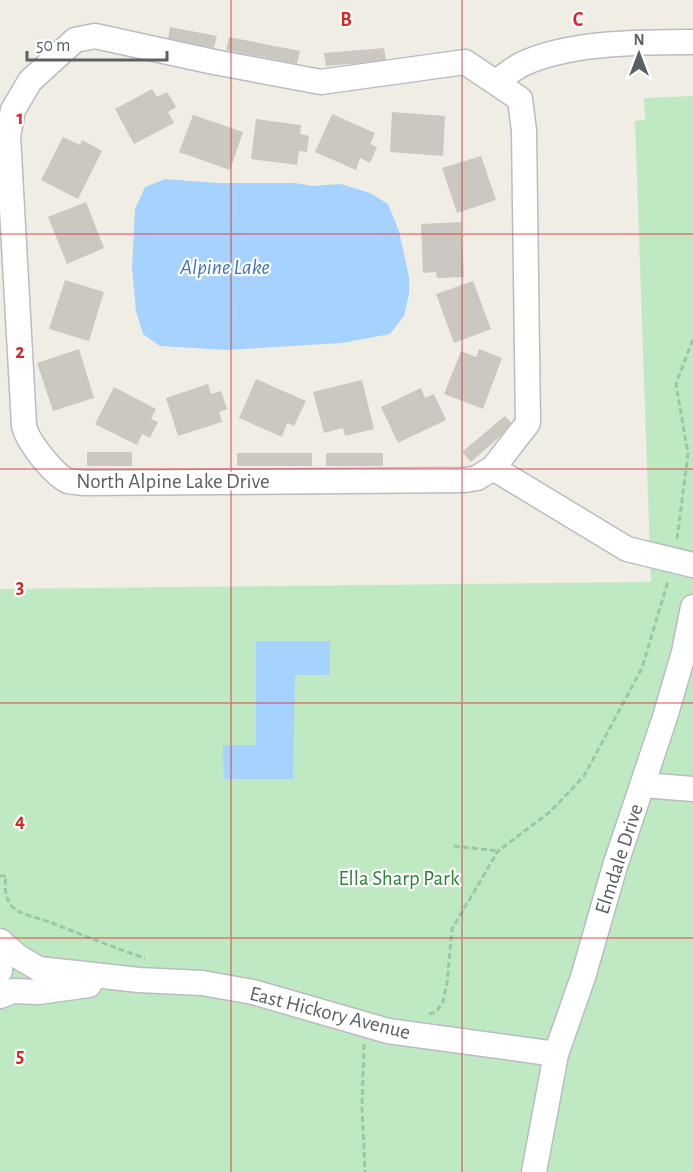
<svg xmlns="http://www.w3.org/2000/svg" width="693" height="1172" viewBox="0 0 693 1172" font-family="'Alegreya Sans',sans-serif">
<rect width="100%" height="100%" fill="#f0eee4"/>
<path fill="#bfe9c2" d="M693,96V1172H0V589L651,582L635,121L645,120L644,98Z"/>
<path fill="#a5d2ff" d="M165,179L217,183H295L312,186L341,184L370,193L388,204L399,231L409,277V294L404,316L390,334L342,343L227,350L160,346L143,334L136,311L132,268L135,209L145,187Z
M256,641H330V675H295L293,779H224L223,745H256Z"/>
<path fill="#cbc8c1" d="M170,27L217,36L214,48L168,39Z
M229,37L300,51L297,64L226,50Z
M384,48L386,61L326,66L324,53Z
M152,89L157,97L167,92L176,107L168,112L174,123L134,144L115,109Z
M392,112L445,116L443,156L390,152Z
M332,114L375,133L370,144L377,147L370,163L360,158L356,170L315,152Z
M193,115L243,132L230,170L179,152Z
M256,119L301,125L300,134L309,136L307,152L299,151L297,165L251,159Z
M63,137L80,145L82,140L102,151L78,199L41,180Z
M481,156L496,200L457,213L442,168Z
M86,202L104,248L67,264L48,217Z
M461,222L464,277L437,278L436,272L423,273L421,224Z
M65,280L104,292L89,341L49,329Z
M473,281L491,329L454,343L436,294Z
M79,349L94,398L53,411L37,363Z
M479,349L502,358L483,409L444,394L461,351L476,357Z
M256,379L306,401L294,426L287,423L282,437L239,418Z
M362,380L374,429L345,436L343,428L324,433L313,392Z
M208,384L211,394L221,391L227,409L219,412L222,422L178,436L166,398Z
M114,387L156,409L151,419L158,422L150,438L142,434L137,445L95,424Z
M421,388L425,398L434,394L446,420L398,443L381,407Z
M505,416L513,425L471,462L462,452Z
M87,452H132V466H87Z
M237,453H312V466H237Z
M326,453H383V466H326Z"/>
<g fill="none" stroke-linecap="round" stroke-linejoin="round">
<g stroke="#b9bcc1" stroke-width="27">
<path id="minor" d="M95,36L214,62L321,82L465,62L520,99L524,131L528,423L493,468L477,478L465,480L83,483C78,482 72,482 68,481C54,475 26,440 24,425L8,136L13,110L30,81L75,40Z
M496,82C506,75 516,66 527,62C574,42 642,42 693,42
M493,468L627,549L693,565
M644,785L693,789
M0,941L17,956L39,969L139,980L202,983L253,992L388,1031L556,1054
M0,950V971
M0,996L13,991L38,992L89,985
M534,1172L556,1054L583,977L615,866L665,717L684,652L693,607"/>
</g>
<path stroke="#97caa9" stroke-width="3" stroke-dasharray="6 3" stroke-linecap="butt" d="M677,539L688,454L676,384L693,339
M454,846L498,851
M0,876H6C5,885 4,895 10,904C17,915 40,918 52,923C83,935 114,948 145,958
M429,1014L436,1012L443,1002L447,983L452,929L498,851L550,812L584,776L642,668L668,581
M364,1044L362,1107L365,1172"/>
<use href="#minor" stroke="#fff" stroke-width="24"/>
</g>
<path fill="none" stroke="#d62828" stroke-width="1.5" stroke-opacity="0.55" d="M231,0V1172M462,0V1172M0,234H693M0,469H693M0,703H693M0,938H693"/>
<g text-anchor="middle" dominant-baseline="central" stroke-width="4.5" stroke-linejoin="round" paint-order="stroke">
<g font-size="21" fill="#5c6066" stroke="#fff">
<text x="173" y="481">North Alpine Lake Drive</text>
<text transform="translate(619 859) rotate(-72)">Elmdale Drive</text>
<text transform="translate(330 1013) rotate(14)">East Hickory Avenue</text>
</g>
<g font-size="21" fill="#2f8238" stroke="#fff">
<text x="399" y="878">Ella Sharp Park</text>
</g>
<g font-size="22" font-style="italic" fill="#3d75c2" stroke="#fff">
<text x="225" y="267">Alpine Lake</text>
</g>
</g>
<g font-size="20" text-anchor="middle" font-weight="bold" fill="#d62828" stroke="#fff" stroke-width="4.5" stroke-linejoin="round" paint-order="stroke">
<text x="346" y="26">B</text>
<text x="578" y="26">C</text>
<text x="20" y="124">1</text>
<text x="20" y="358">2</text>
<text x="20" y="593">3</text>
<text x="20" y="827">4</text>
<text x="20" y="1062">5</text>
</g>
<g transform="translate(639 54)" stroke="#ffffff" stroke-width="4.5" paint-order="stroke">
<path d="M0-4.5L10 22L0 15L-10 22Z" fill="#5c6066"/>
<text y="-9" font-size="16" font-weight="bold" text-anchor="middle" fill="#5c6066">N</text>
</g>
<path d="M27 51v9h140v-9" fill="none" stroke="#5c6066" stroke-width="3"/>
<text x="36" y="51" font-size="18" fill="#5c6066" stroke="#ffffff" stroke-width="4.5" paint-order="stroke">50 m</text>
</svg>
